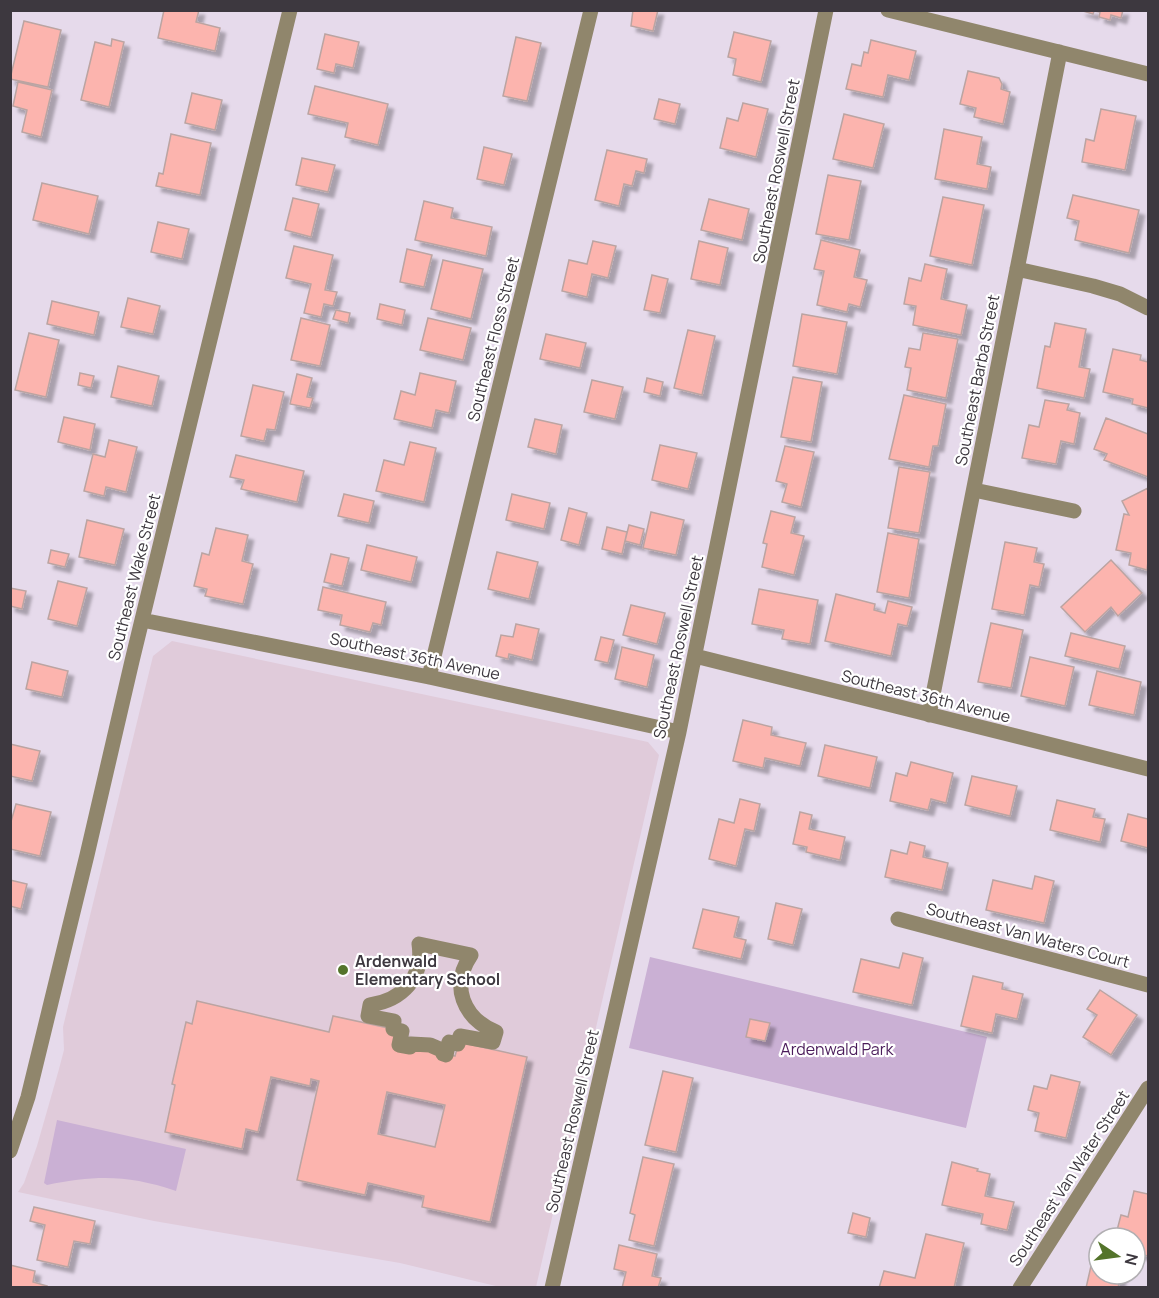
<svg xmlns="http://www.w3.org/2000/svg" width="1159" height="1298" viewBox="0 0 1159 1298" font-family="Manrope,sans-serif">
<defs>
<filter id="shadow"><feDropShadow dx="5.5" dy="5.5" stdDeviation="1.5" flood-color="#0004"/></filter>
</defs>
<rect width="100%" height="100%" fill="#e6daeb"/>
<path fill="#e0cbda" d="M172,641L648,742L659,755L536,1287H500L400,1263L154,1221L18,1192L24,1183L37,1146L59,1069L64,1050L63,1027L153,656Z"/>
<path fill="#cab0d4" d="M650,957L987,1037L966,1128L629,1048Z
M57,1120L186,1149L176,1191C128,1175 97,1175 47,1185L44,1183Z"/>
<path fill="#fcb4ae" stroke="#bba4a2" stroke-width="1.5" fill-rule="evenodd" filter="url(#shadow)" d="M164,10H199L196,22L220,28L215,51L158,38Z
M633,10H658L653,31L631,26Z
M1080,10H1123L1121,18L1111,15L1110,20L1099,17L1100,12L1094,11L1093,14Z
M24,21L61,30L48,87L10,79Z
M734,32L771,41L761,82L733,75L736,59L728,57Z
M325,34L359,42L353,68L336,64L334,73L317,69Z
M516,37L541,43L527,101L503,96Z
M112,39L124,42L109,107L81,100L95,42L111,46Z
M871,40L916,51L909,80L888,75L883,97L846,89L852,64L861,66L864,52L868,53Z
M968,71L999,78L1002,84L1001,89L1010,92L1003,124L974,117L976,108L960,104Z
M18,82L52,90L41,137L22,132L27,110L13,106Z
M315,86L388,104L378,145L345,137L348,123L308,114Z
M192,93L222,100L215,130L185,123Z
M659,99L680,104L675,124L654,119Z
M743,103L768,109L756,157L720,148L727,118L738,121Z
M1101,109L1136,116L1125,170L1082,162L1086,139L1094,141Z
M844,114L884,124L873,168L833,159Z
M944,129L982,137L977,164L991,167L987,189L935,179Z
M171,134L211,143L200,195L156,186L159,173L163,174Z
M484,147L512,154L504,185L477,179Z
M607,150L647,159L644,173L636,171L632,186L624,184L619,206L595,200Z
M302,158L335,165L328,192L296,185Z
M828,175L861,181L849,240L816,234Z
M42,183L98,196L89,234L33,220Z
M1073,195L1139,210L1129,253L1075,240L1079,221L1067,218Z
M943,197L984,205L972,265L930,256Z
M293,198L319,204L311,237L285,230Z
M709,199L749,209L742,240L701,230Z
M424,201L453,208L451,218L492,227L486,256L415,240Z
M158,222L189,229L182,259L151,252Z
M821,240L860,250L854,277L867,280L860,307L849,304L847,312L817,305L824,271L814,269Z
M593,241L616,246L608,278L592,274L587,297L562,291L569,260L587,264Z
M699,241L728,248L720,285L691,279Z
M294,246L333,255L325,290L337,292L333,306L324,304L321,317L304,313L311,284L286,278Z
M407,249L432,255L424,287L400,282Z
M443,260L483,269L471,319L431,309Z
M925,264L947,269L941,299L967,305L961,335L913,325L916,306L904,304L909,278L921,281Z
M652,275L668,279L660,313L644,310Z
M128,298L160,306L153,334L121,327Z
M52,301L99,312L94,335L47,324Z
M380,304L405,310L402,325L377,319Z
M336,310L350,313L348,323L333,319Z
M802,314L847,322L837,374L793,366Z
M301,318L330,325L320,366L291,360Z
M428,318L471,328L463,360L420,350Z
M1055,323L1086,329L1079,367L1090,369L1084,398L1037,388L1045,346L1050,347Z
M688,330L715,336L702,395L674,388Z
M29,333L59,340L46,397L15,390Z
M923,333L958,339L946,398L907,390L911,368L905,367L909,348L920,350Z
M546,334L586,343L580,368L540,359Z
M1113,349L1141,355L1140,360L1148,362V408L1132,404L1133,399L1103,392Z
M118,366L159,376L152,406L111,397Z
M80,373L94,376L91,388L78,385Z
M420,373L456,381L449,413L436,410L432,428L394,419L401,391L415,395Z
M297,374L312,378L307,397L313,398L310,408L290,404Z
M793,377L822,382L811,442L781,437Z
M647,378L663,382L660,396L644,392Z
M592,380L623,387L615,419L584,412Z
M253,385L284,392L275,430L267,429L264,441L241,436Z
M904,395L946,404L938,446H933L929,467L889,459Z
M1045,400L1069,404L1067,410L1080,413L1074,444L1061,441L1056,464L1022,458L1029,425L1039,427Z
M64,417L95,424L90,450L58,442Z
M1106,418L1148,434V477L1104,460L1107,454L1094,449Z
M535,419L562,425L556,454L528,447Z
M109,440L137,447L126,492L106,487L104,496L84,491L93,454L105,457Z
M410,442L436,448L424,502L376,491L384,460L404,465Z
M660,445L697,453L688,489L652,480Z
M785,446L814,452L801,507L782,502L787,484L776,481Z
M236,455L304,471L297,502L241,489L244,480L230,477Z
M899,467L930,472L919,533L888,528Z
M1148,488V561L1147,570L1129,565L1131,553L1116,550L1124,514L1129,515L1122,501Z
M344,494L374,501L369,523L338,516Z
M512,494L550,503L544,529L506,520Z
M569,508L587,513L579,545L561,540Z
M771,511L795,517L791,533L804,536L794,575L762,567L767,544L763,543Z
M651,512L684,520L676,555L643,548Z
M87,520L124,529L115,565L79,557Z
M629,525L644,529L640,545L625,541Z
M607,527L627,532L622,554L602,549Z
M216,528L248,535L242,561L253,564L243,604L205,596L207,589L194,586L202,553L209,555Z
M888,533L919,539L909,598L877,592Z
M1005,542L1037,548L1034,562L1044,564L1039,587L1030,585L1024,615L992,609Z
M367,545L417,557L411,582L361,570Z
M51,550L69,554L65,567L48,563Z
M497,552L538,562L529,599L488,589Z
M331,554L349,558L342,586L324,582Z
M1111,560L1142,593L1118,616L1111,607L1085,632L1061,607Z
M58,581L87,588L77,626L48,619Z
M323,587L386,602L381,625L373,623L370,632L340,625L342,615L318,610Z
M10,588L26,591L22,609L10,606Z
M759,589L818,600L810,644L782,639L784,630L752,624Z
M836,594L875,604L874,610L885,613L888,601L912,607L907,626L898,624L891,656L825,641Z
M631,605L665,613L657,644L623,635Z
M991,623L1023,630L1011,688L978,682Z
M516,624L539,629L532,660L509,654L508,659L496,656L501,635L513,637Z
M1071,633L1125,646L1119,669L1065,656Z
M601,637L614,640L608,663L595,660Z
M622,647L654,655L647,687L615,679Z
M1030,657L1074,667L1065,706L1021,696Z
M32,662L68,671L62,697L26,689Z
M1097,671L1141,682L1134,715L1089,705Z
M743,720L772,727L771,735L806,743L800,766L765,758L763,768L733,761Z
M10,744L40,751L32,781L10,776Z
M825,745L877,757L870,788L818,776Z
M911,762L953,773L946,803L931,799L928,810L890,801L896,773L907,776Z
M972,776L1017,786L1010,816L965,805Z
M740,799L760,804L754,831L745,829L736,866L709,859L719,819L734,823Z
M1057,800L1095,809L1093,817L1105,819L1100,842L1050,830Z
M16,804L51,812L40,856L10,849V825Z
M800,812L812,815L809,829L845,837L840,860L806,852L807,847L793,844Z
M1128,814L1148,819V848L1121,841Z
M910,842L925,846L923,857L948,863L942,890L885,877L891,850L907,854Z
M1035,876L1054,881L1044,923L986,910L993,880L1032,889Z
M10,880L27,884L21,909L10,906Z
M776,903L802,909L793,945L768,939Z
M703,909L739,917L734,937L746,940L741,959L693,948Z
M903,953L923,958L912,1005L853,992L861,959L899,968Z
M973,976L1003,983L1002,989L1023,994L1017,1019L996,1014L992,1033L961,1026Z
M1100,990L1137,1015L1111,1055L1083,1037L1097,1015L1087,1009Z
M197,1001L329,1032L333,1016L402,1031L411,1044L455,1056L459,1042L527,1057L490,1222L422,1207L424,1196L368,1183L365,1195L297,1180L319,1081L311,1079L310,1086L271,1077L258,1132L246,1129L242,1149L165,1132L175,1085L172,1084L186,1022L192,1024ZM387,1092L445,1105L435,1147L378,1134Z
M750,1019L770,1023L765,1041L746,1037Z
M663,1071L693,1078L676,1152L645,1145Z
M1051,1075L1080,1082L1066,1138L1035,1131L1039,1113L1028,1110L1034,1086L1047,1089Z
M643,1157L674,1164L654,1246L629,1240L635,1215L630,1213Z
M952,1162L978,1169L977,1171L990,1174L985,1196L1014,1202L1007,1230L981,1224L983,1214L942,1205Z
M1134,1191L1148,1194V1256L1135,1253V1238H1115L1121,1215L1128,1217Z
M34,1207L95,1221L90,1244L74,1241L68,1267L37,1260L45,1225L30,1221Z
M853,1213L870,1218L866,1237L848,1233Z
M926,1234L964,1243L954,1288H879L884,1271L915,1278Z
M619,1245L657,1254L652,1276L661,1278L658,1288H622L626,1272L614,1269Z
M10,1265L35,1271L33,1282L47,1286L46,1288H10Z
M1091,1266L1099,1268V1274H1121L1118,1288H1086Z"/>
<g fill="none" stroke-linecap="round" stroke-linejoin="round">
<path stroke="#90866c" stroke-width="15" d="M888,10L1148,74
M1017,269L1093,286L1120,294L1148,308
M974,490L1074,511
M142,620L429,677L679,732
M695,656L1148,769
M429,677L591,10
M929,715L1060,52
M898,919L1148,985
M419,944L471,955C450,986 463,1018 496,1032L493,1042L460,1036L458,1044L449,1042L446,1055L443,1054L444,1051L430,1045L411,1044L410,1047L399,1045L402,1031L393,1029L394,1021L368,1016L370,1005C402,1000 424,978 419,944Z
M10,1151L28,1097L87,855L132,661L290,10
M552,1288L679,732L826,10
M1020,1288L1148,1088"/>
</g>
<circle fill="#54742b" stroke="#fff" stroke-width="2" cx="343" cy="970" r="6"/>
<g text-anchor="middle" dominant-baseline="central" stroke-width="4.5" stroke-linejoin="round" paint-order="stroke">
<g font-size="16" fill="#3d383f" stroke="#fff">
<text transform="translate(776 171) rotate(-79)">Southeast Roswell Street</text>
<text transform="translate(493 339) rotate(-76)">Southeast Floss Street</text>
<text transform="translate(977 380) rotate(-79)">Southeast Barba Street</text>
<text transform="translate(134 577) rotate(-76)">Southeast Wake Street</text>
<text transform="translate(678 647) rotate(-78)">Southeast Roswell Street</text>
<text transform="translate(415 656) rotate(12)">Southeast 36th Avenue</text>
<text transform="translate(926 696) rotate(14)">Southeast 36th Avenue</text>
<text transform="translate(1028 935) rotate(15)">Southeast Van Waters Court</text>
<text transform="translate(572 1121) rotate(-77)">Southeast Roswell Street</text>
<text transform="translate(1069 1178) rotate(-57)">Southeast Van Water Street</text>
</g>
<g font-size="16" font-weight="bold" fill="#3d383f" stroke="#fff" text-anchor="start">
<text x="355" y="961">Ardenwald<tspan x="355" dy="18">Elementary School</tspan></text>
</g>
<g font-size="16" fill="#4a1b5a" stroke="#fff">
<text x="837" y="1049">Ardenwald Park</text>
</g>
</g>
<rect width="1159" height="1298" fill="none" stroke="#3d383f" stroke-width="24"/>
<g transform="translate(1117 1256) rotate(103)"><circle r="28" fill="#ffffff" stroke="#b1afb2" stroke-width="1.5"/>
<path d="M0-4.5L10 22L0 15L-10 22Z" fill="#54742b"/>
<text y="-9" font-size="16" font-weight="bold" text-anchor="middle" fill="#3d383f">N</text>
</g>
</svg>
